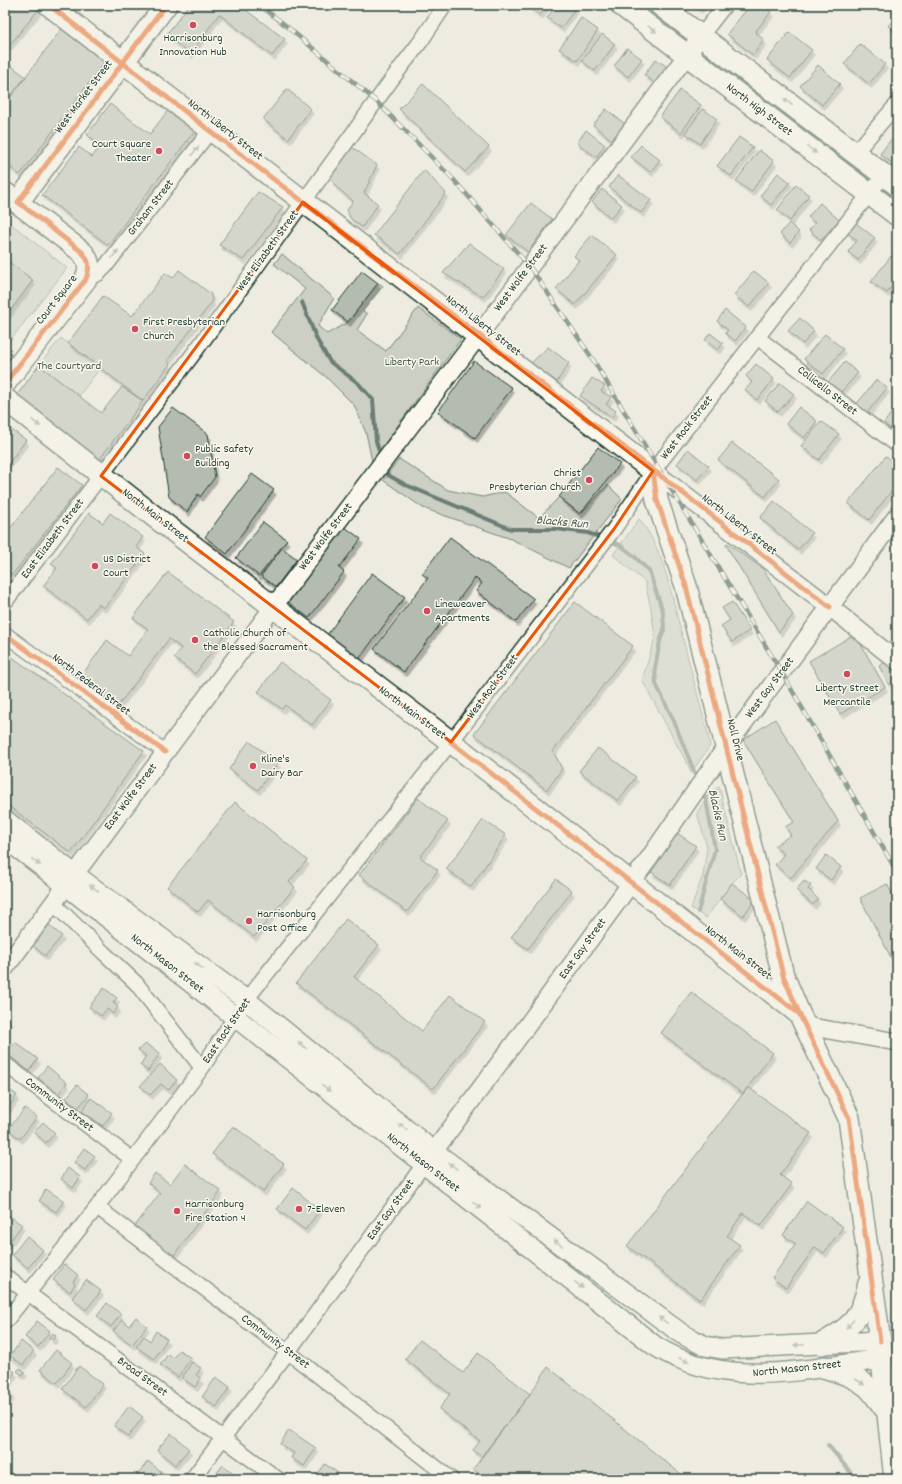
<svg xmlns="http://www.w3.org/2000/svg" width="902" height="1484" viewBox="0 0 902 1484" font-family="Dekko,sans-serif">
<defs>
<filter id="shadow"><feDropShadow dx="2.5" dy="4.5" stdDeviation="0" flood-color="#0004"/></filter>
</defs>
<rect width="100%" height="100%" fill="#eeece1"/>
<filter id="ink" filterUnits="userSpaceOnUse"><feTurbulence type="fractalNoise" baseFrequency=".025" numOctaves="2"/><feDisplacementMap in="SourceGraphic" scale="8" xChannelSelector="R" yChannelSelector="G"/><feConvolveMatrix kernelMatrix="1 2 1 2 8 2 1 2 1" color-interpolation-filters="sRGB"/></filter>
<g filter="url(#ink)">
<path fill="#cbcfc4" stroke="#75867c" d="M5,219L67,268L5,347Z
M282,254L334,298L318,326L327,334L348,322L378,283L383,286L363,311L367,314L357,330L386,351L418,308L461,339L372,461L366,433L354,405L326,377L271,332L305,289L274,264Z
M61,338L100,368L79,396L39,365Z
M399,459L448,490L482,497L505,492L539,518L559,497L580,514L608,485L622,499L569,568L511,539L423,508L383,480Z
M639,519C663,549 670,588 679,624C689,661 698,698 708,734L710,746L691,773L689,767L642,680L655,638L651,609L645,582L613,555Z
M719,786L741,874L732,883L706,918L691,908L703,875L707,847L697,813L708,795Z"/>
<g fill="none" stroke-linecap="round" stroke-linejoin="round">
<path stroke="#6c7d74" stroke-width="4" d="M302,302L317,340L330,362L358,383L373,400L376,441L381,457
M385,468L388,475L406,485L511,529H556L588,533L602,538
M609,541L620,545L633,555L649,571L663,612L664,630L660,641L655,668L656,684L673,719L698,781
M698,912L715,849L706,800L702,791
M828,1445L856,1479"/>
</g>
<path fill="#b4bbb0" stroke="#1f3d34" filter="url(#shadow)" d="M18,5H34L39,9L9,46L5,43V15Z
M189,5H239L285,39L272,56L219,14L190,54L166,35Z
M527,5H547L540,15Z
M556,5H571L575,9L561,28L547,18Z
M694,5H703L699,9Z
M750,5H762L771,12L755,32L764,40L753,55L727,34Z
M897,15V34L888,26Z
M581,18L598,30L577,61L559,49Z
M63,27L106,60L20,175L5,163V104Z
M789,32L812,50L790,78L767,60Z
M602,34L615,44L595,71L582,61Z
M860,44L885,64L869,84L844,64Z
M627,48L642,59L628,77L614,66Z
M656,59L670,69L657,85L644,75Z
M5,61L26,77L5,104Z
M818,65L840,84L822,105L800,86Z
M423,84L489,147L465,172L399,109Z
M287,89L311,109L288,139L263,119Z
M680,90L701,105L681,133L660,117Z
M110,104L150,134L169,109L196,129L108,245L42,195L79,147L92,157L101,145L87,135Z
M606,109L625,124L612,140L593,125Z
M703,109L717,119L700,144L685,133Z
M586,130L605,145L596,157L577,143Z
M739,137L753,147L731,176L717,166Z
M892,138L897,141V167L880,154Z
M641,145L660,160L650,172L631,157Z
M352,147L377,165L364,193L378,204L362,227L350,218L347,210L353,201L335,186L330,176Z
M759,150L774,161L751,192L736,181Z
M424,170L446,193L400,254L374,235Z
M778,173L790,182L771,205L760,196Z
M618,175L651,200L641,213L609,187Z
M796,185L809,195L790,221L777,210Z
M602,189L622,205L611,218L592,202Z
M258,192L283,207L243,260L219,245Z
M531,203L552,219L528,252L506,235Z
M820,203L839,220L821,240L809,230L815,223L808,217Z
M789,223L799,232L790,243L780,234Z
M856,223L875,238L858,260L848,252L857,240L848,234Z
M592,235L617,255L575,305L556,289L579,260L574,256Z
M469,243L504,269L483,297L443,273Z
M891,256L897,260V279L887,293L871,282Z
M5,259L33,280L7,315L5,314Z
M179,270L211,294L212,302L167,361L170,364L143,401L68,343L103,296L132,316L165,273L173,278Z
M362,271L378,283L348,322L332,310Z
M754,271L769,283L749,307L734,295Z
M725,310L746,327L735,341L725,333L728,330L717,321Z
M800,318L814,331L803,344L788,331Z
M710,333L723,343L718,350L705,340Z
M825,334L843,349L823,374L804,359Z
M548,347L569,363L557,382L531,363Z
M474,361L512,388L475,438L438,412Z
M845,362L858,373L841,392L828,382Z
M756,364L774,379L757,400L745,390L752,382L746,376Z
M39,365L101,413L122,387L143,401L99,460L15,398Z
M592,378L605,386L601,391L611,397L606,404L616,411L612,417L580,396Z
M877,379L887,388L866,414L855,406Z
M780,383L794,394L778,412L765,401Z
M897,405V429L895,432L884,423Z
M799,407L817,421L804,438L786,424Z
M173,408L208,434L215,477L200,497L198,494L187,512L169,497L158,427Z
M821,421L839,434L819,460L801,446Z
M5,425L26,440L5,468Z
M732,443L779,479L765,497L718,460Z
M598,447L620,464L580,514L559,497Z
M688,449L709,466L697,480L677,464Z
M886,456L897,465V484L869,520L848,503Z
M58,467L82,485L12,575L5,569V535Z
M252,474L274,490L227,554L205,537Z
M774,501L812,533L798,550L760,518Z
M89,513L103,523L110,513L143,537L136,547L145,554L104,608L98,604L87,619L43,586L57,568L51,564Z
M263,522L287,540L259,576L236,558Z
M345,527L361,539L339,568L344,572L309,618L288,602Z
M450,537L534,599L516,622L476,591L482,583L475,578L404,672L374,649L428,578L422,574Z
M727,543L763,569L793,615L779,632L726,545Z
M282,548L297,559L276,587L261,576Z
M168,572L234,622L195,674L174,658L181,648L169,639L117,707L80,678L107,640L128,656L148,629L133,618Z
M372,573L405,597L359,659L327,635Z
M575,602L633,646L553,751L562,769L547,790L474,734Z
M732,602L750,630L732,642L721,626L730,620L722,608Z
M855,634L885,687L840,714L809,661Z
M5,652L144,751L71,853L5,803Z
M888,660L897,667V681L889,685L879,666Z
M280,662L331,700L312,725L285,705L282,709L258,692Z
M775,719L838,821L791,878L775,865L784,854L774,846L791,835L785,827L794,822L743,740Z
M249,741L278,763L258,790L229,769Z
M598,748L636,777L618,801L579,771Z
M418,798L448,821L420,857L438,870L407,912L359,875Z
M235,802L307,860L289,882L295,887L254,937L208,900L198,912L167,887Z
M897,817V842L894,823Z
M483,820L506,835L471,887L446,869Z
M677,833L696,846L670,885L651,872Z
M826,855L841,867L831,880L816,869Z
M556,879L572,891L528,949L511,937Z
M804,881L811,885L808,889L818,899L813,905L796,890Z
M732,883L755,900L743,916L720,899Z
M887,884L897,903V969L860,898Z
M346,919L379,945L354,977L422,1031L450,995L485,1022L433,1089L296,983Z
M49,925L62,936L45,956L32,945Z
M104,988L117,998L113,1003L118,1007L113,1014L107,1009L101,1016L89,1007Z
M691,992L773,1053L743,1094L661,1033Z
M5,1016L10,1020L5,1027Z
M15,1042L38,1059L29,1071L6,1053Z
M146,1044L160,1053L148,1071L140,1065L146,1056L138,1050Z
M160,1064L177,1080L168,1090L161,1084L150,1095L140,1086Z
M47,1066L67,1083L58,1094L38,1078Z
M77,1085L89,1095L78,1108L66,1098Z
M5,1087L17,1095L6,1112L5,1111Z
M748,1087L811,1133L780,1175L792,1184L761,1226L743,1213L727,1236L740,1245L700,1300L627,1246Z
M91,1098L112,1113L103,1126L82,1111Z
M25,1108L37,1117L20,1139L8,1129Z
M43,1122L55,1133L46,1143L34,1132Z
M233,1126L284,1164L263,1192L212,1154Z
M84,1148L95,1156L85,1170L74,1163Z
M185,1164L221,1191L171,1259L132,1230L160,1193L148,1183L155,1173L170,1184Z
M68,1168L80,1177L73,1188L61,1179Z
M293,1188L320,1210L305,1230L277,1209Z
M46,1189L64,1201L56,1212L39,1201Z
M807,1201L843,1227L824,1253L815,1247L786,1288L772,1278L796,1244L783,1235Z
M6,1213L22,1225L7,1245L5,1243V1215Z
M27,1236L43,1250L28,1268L12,1255Z
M64,1264L78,1275L73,1282L75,1284L70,1292L53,1280Z
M86,1280L101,1291L86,1310L72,1298Z
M107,1303L121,1314L111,1327L97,1316Z
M136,1317L147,1326L132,1345L113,1331L122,1320L129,1326Z
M37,1321L50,1331L38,1347L25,1337Z
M156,1331L167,1339L154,1359L136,1347L144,1336L150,1341Z
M53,1333L56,1336L53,1340L49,1338Z
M420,1340L463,1373L478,1353L530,1394L481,1457L473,1450L480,1441L439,1409L450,1394L405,1359Z
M21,1341L34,1351L23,1365L10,1356Z
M56,1350L72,1363L57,1383L40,1370Z
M179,1350L191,1358L178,1377L160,1365L168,1354L173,1358Z
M192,1362L201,1368L196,1375L201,1379L195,1387L182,1378Z
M5,1365L15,1372L5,1387Z
M79,1366L103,1384L86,1407L62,1389Z
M548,1367L687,1479H486L473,1469L530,1394Z
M20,1368L25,1372L22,1375L17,1371Z
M216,1377L230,1387L216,1407L202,1397Z
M8,1391L12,1395L8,1400L5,1395Z
M129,1406L143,1417L128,1437L114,1426Z
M289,1430L316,1448L304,1466L291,1458L294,1453L280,1444Z
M171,1433L189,1449L175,1465L157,1450Z
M148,1461L163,1473L159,1479H134Z
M325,1464L338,1473L334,1479H314Z
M223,1465L241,1479H212Z
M351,1475L357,1479H348Z"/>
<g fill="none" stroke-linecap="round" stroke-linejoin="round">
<g stroke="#1f3d34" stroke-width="17">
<path id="minor" d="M701,36L725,5
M855,153L897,104
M86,279L98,274L105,267L210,131
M757,337L897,445
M5,602L197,349L395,75L421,41L445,5
M5,634L165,752
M53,903L104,953L136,983L202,1068
M5,1064L132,1159
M97,1207L288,1352L451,1479
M5,1276L278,1479
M5,1322L97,1207L202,1068L246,1000L451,742L614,529L657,466L884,175
M192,1479L288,1352L424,1164"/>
</g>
<g stroke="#1f3d34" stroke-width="20">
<path id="tertiary" d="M653,471L830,607L897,661
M5,968L280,598L479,335L701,36
M806,1026L897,1042
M426,1162L521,1034L650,857L726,747L897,516"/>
</g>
<g stroke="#1f3d34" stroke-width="22">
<path id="secondary" d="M5,820L74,874L246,1000L433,1151L682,1334L705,1346L722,1349L880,1341
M5,838L424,1164L655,1346C727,1391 804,1369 882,1359"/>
</g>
<g stroke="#1f3d34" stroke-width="24">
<path id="primary" d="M49,5C249,161 453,315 653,471L657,500L686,586L783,975L799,1013L849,1118L880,1341L895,1479
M621,5L897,215
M660,5L897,185
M5,193L82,252C90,261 90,268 86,279L5,383
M18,202L166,5
M5,399L155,517L451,742L797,1012
M822,1344C853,1326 861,1319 869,1283
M824,1367C839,1372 855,1376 868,1387C875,1394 881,1404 888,1412"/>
</g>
<use href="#minor" stroke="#fbf7ec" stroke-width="14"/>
<use href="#tertiary" stroke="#fbf7ec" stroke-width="17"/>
<use href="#secondary" stroke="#fbf7ec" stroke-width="19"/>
<use href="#primary" stroke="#fbf7ec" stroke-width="21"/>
<g stroke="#1f3d34" stroke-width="4.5">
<path id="rail" d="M259,5L279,20L376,101L454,180L530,267L592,358L782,673L897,872"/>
</g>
<use href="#rail" stroke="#fbf7ec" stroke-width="3" stroke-dasharray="9" stroke-linecap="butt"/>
<g stroke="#fbf7ec" stroke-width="8">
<path id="cycleway" d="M49,5L210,131L479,335L830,607
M5,383L86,279C90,268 90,261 82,252L18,202L166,5
M653,471L657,500L686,586L783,975L799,1013L849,1118L880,1341
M5,634L165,752
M451,742L797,1012"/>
</g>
<use href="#cycleway" stroke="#e8590c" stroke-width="5"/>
</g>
<defs><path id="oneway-solid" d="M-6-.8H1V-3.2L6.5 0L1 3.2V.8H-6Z"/></defs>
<g fill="#8d9a90">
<use href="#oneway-solid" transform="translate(652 29) rotate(37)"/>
<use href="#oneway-solid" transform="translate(788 102) rotate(-143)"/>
<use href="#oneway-solid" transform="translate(812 150) rotate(37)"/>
<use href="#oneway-solid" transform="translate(195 151) rotate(-52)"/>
<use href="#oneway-solid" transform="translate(115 254) rotate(-52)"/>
<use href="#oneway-solid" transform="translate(36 423) rotate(38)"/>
<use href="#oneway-solid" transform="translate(199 551) rotate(37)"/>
<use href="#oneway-solid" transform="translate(324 646) rotate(37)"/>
<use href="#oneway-solid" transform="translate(36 862) rotate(38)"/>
<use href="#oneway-solid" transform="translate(94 888) rotate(-144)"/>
<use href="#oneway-solid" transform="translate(199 966) rotate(-144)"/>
<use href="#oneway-solid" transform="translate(302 1045) rotate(-141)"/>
<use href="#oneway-solid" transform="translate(326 1088) rotate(38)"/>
<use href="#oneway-solid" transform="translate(403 1127) rotate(-141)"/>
<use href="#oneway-solid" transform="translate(453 1166) rotate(-144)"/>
<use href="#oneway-solid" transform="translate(477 1205) rotate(38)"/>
<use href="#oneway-solid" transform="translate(558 1243) rotate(-144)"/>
<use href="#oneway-solid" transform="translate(579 1285) rotate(38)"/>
<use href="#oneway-solid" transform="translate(663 1320) rotate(-144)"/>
<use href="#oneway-solid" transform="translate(850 1324) rotate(133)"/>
<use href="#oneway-solid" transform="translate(799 1345) rotate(177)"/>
<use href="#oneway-solid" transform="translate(684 1360) rotate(23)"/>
<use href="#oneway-solid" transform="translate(860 1382) rotate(33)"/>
</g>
</g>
<path d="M0 0H902V1484H0ZM303,202L653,471L614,529L451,742L101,476Z" fill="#eeece1" fill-opacity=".55" fill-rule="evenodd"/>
<path fill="none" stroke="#e8590c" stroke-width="3" stroke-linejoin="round" d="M303,202L653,471L614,529L451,742L101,476Z"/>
<g fill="#d1495b" stroke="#fbf7ec" stroke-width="1.5">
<circle cx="193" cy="25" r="4"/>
<circle cx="159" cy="151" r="4"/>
<circle cx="135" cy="329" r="4"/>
<circle cx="187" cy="456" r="4"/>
<circle cx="589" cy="480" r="4"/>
<circle cx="95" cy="566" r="4"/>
<circle cx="427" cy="611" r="4"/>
<circle cx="195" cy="640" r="4"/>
<circle cx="847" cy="674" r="4"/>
<circle cx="253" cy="766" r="4"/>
<circle cx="249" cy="921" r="4"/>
<circle cx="299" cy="1209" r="4"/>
<circle cx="177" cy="1211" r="4"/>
</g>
<g text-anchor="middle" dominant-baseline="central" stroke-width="3" stroke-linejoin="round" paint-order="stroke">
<g font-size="12" fill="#1f3d34" stroke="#fbf7ec" text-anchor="start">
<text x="193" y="38" text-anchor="middle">Harrisonburg<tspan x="193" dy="14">Innovation Hub</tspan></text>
<text x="151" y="144" text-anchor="end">Court Square<tspan x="151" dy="14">Theater</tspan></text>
<text x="143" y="322">First Presbyterian<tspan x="143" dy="14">Church</tspan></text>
<text x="195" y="449">Public Safety<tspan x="195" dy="14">Building</tspan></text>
<text x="581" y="473" text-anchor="end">Christ<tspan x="581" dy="14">Presbyterian Church</tspan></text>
<text x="103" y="559">US District<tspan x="103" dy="14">Court</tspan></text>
<text x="435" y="604">Lineweaver<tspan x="435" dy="14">Apartments</tspan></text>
<text x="203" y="633">Catholic Church of<tspan x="203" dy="14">the Blessed Sacrament</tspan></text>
<text x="847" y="688" text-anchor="middle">Liberty Street<tspan x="847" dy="14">Mercantile</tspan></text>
<text x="261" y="759">Kline's<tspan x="261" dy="14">Dairy Bar</tspan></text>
<text x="257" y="914">Harrisonburg<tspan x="257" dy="14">Post Office</tspan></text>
<text x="185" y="1204">Harrisonburg<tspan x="185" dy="14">Fire Station 4</tspan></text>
<text x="307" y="1209">7-Eleven</text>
</g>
<g font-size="12" fill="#1f3d34" stroke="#fbf7ec">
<text transform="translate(84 97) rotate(-53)">West Market Street</text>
<text transform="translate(759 110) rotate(37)">North High Street</text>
<text transform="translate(225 130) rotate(38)">North Liberty Street</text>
<text transform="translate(151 208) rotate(-52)">Graham Street</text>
<text transform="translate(268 251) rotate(-54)">West Elizabeth Street</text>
<text transform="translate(521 278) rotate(-53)">West Wolfe Street</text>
<text transform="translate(57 300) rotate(-52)">Court Square</text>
<text transform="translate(483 326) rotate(38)">North Liberty Street</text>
<text transform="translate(827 391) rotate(38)">Collicello Street</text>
<text transform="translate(687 428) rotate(-52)">West Rock Street</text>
<text transform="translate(155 516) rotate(38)">North Main Street</text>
<text transform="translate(739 525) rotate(38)">North Liberty Street</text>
<text transform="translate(326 537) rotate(-53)">West Wolfe Street</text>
<text transform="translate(53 539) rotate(-53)">East Elizabeth Street</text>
<text transform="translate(91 685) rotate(37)">North Federal Street</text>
<text transform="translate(493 687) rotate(-53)">West Rock Street</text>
<text transform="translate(770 688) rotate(-53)">West Gay Street</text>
<text transform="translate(412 713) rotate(37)">North Main Street</text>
<text transform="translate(735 740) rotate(76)">Noll Drive</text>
<text transform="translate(131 797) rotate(-53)">East Wolfe Street</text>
<text transform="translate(583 949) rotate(-54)">East Gay Street</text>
<text transform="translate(738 953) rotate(38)">North Main Street</text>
<text transform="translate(167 964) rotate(38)">North Mason Street</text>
<text transform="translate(227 1031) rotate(-56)">East Rock Street</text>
<text transform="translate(59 1105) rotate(37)">Community Street</text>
<text transform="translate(423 1163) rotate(38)">North Mason Street</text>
<text transform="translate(391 1210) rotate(-54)">East Gay Street</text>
<text transform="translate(275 1342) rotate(37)">Community Street</text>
<text transform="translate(797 1369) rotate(-6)">North Mason Street</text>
<text transform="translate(142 1377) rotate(36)">Broad Street</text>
</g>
<g font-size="12" fill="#415a51" stroke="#fbf7ec">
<text x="412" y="362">Liberty Park</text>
<text x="69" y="366">The Courtyard</text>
</g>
<g font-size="13" font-style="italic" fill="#455d54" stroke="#fbf7ec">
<text transform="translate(562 523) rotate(5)">Blacks Run</text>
<text transform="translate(717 815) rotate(77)">Blacks Run</text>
</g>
</g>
<rect width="902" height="1484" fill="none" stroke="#fbf7ec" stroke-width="20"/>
<rect x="10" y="10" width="882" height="1464" fill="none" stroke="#1f3d34" stroke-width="1.5" filter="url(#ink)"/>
</svg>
